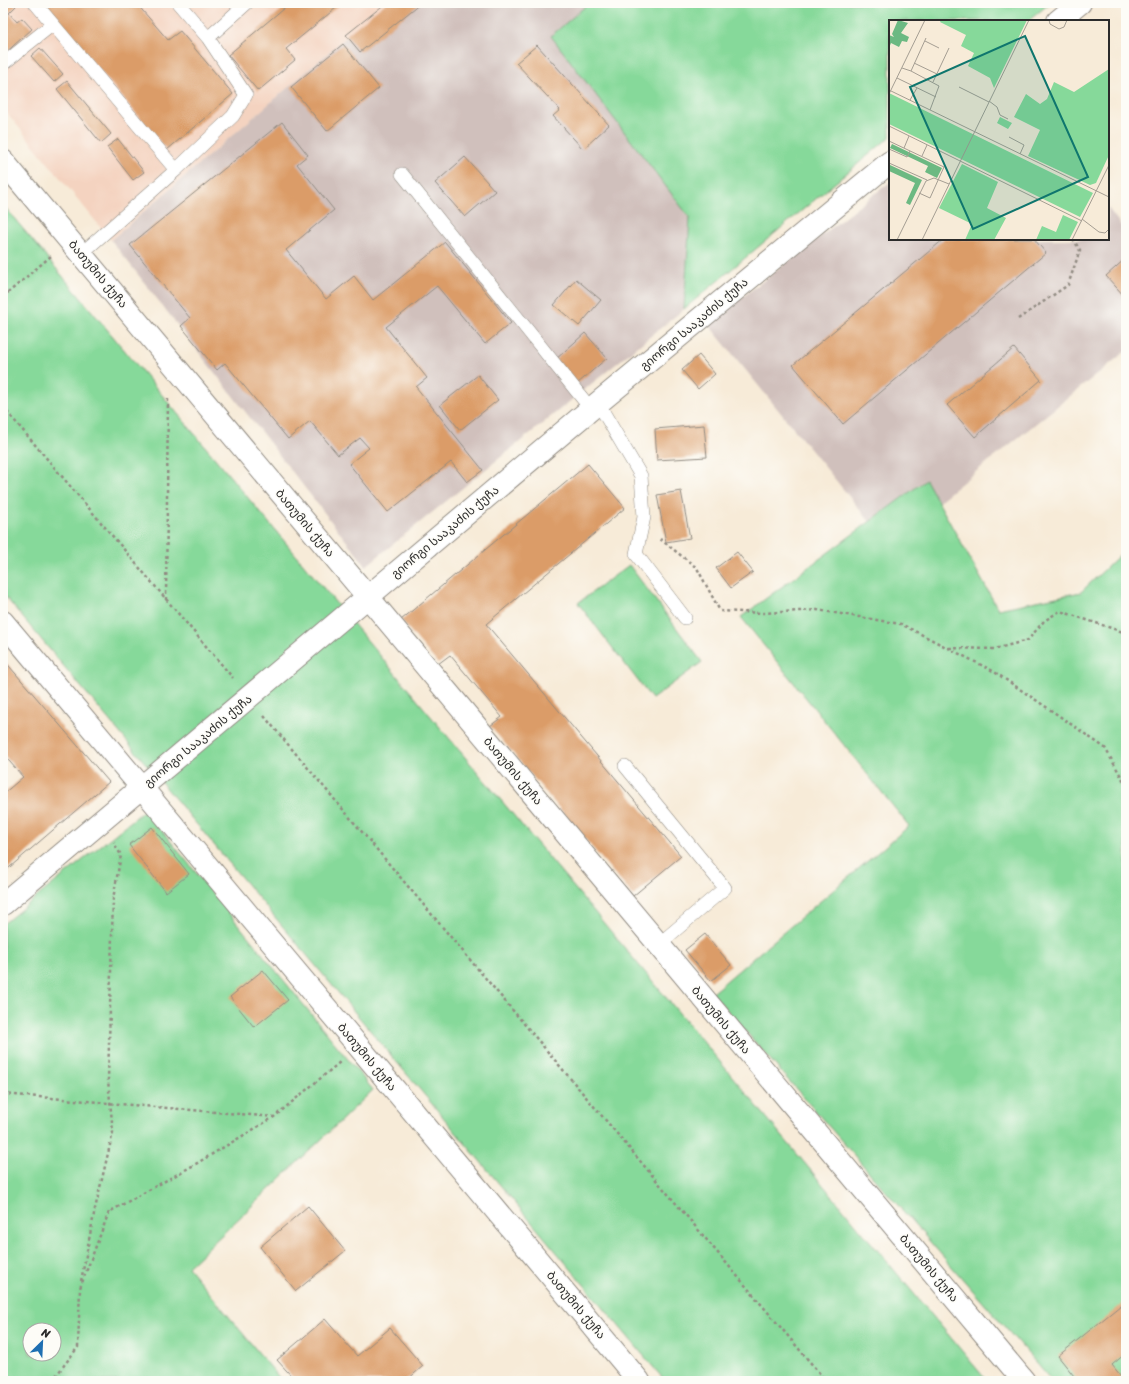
<svg xmlns="http://www.w3.org/2000/svg" width="1129" height="1384" viewBox="0 0 1129 1384" font-family="Sriracha,'Noto Sans Georgian',sans-serif">
<rect width="100%" height="100%" fill="#fdfcf7"/>
<filter id="ink" filterUnits="userSpaceOnUse"><feTurbulence type="fractalNoise" baseFrequency=".025" numOctaves="2"/><feDisplacementMap in="SourceGraphic" scale="8" xChannelSelector="R" yChannelSelector="G"/><feConvolveMatrix kernelMatrix="1 2 1 2 8 2 1 2 1" color-interpolation-filters="sRGB"/></filter>
<filter id="wash" filterUnits="userSpaceOnUse"><feTurbulence type="fractalNoise" baseFrequency=".012" numOctaves="4" result="noise"/><feDisplacementMap in="SourceGraphic" scale="16" xChannelSelector="R" yChannelSelector="G"/><feGaussianBlur stdDeviation="0.9" result="paint"/><feColorMatrix in="noise" values="0 0 0 0 0 0 0 0 0 0 0 0 0 0 0 0 0 1.4 0 .05"/><feComposite in="paint" operator="in"/></filter>
<g filter="url(#wash)">
<rect width="100%" height="100%" fill="#f7ebd8"/>
<path fill="#f4d3c0" d="M3,3H386L111,240L3,108Z"/>
<path fill="#d0c0bc" d="M386,3H589L551,36L690,218L684,309L366,566L111,240Z
M890,182V239H1108V208L1126,232V351L938,502L925,480L870,522L708,324Z"/>
<path fill="#86d99a" stroke="#588262" fill-rule="evenodd" d="M589,3H1050L1028,21H890V137L684,309L690,218L551,36Z
M3,205L987,1381H665L3,594Z
M926,480L998,609L1081,592L1126,549V1381H1052L712,993L909,826L741,617Z
M629,565L702,662L652,699L578,603Z
M145,810L373,1090L188,1267L282,1381H3V1352L8,1347L3,1340V924ZM30,1330H54V1354H30Z"/>
<g id="blocks">
<path fill="#db9c67" d="M3,3H14L16,6L9,13L17,22L22,18L32,29L3,55Z
M43,3H136L168,40L180,31L233,94L167,150Z
M290,3H342L286,49L295,60L258,91L228,55Z
M386,3H421L360,52L346,35Z
M343,44L379,88L327,131L291,87Z
M537,45L609,125L583,149L553,116L560,110L516,63Z
M40,48L63,74L54,82L31,56Z
M67,81L111,134L101,143L57,89Z
M282,122L308,155L297,164L334,210L286,250L326,299L354,276L373,300L445,242L511,323L485,344L437,286L386,327L427,378L416,387L483,470L467,482L451,462L388,512L349,464L369,448L360,438L338,455L310,421L288,439L225,363L217,370L181,326L190,318L130,245Z
M118,139L144,172L133,180L107,147Z
M465,157L495,191L465,217L435,183Z
M944,239H1034L1046,253L843,424L793,365Z
M1126,258V298L1106,276Z
M576,279L601,300L579,326L554,305Z
M585,333L607,358L577,384L555,360Z
M1014,348L1041,380L975,437L947,405Z
M699,355L715,374L698,389L682,370Z
M478,375L498,400L460,430L440,405Z
M704,425L707,457L657,460L655,429Z
M588,464L625,508L486,624L681,856L633,896L490,726L502,717L450,655L438,664L401,620Z
M681,491L690,538L666,542L657,495Z
M737,552L753,572L731,588L716,568Z
M3,659L109,782L3,873V794L23,777L3,754Z
M152,827L189,874L166,892L129,845Z
M705,934L731,965L711,981L685,950Z
M263,970L288,1000L254,1027L230,997Z
M308,1206L345,1251L296,1291L260,1247Z
M1126,1301V1353L1112,1365L1125,1381H1078L1058,1356Z
M325,1319L357,1356L390,1328L423,1366L406,1381H296L277,1360Z"/>
</g>
</g>
<g filter="url(#ink)">
<use href="#blocks" fill-opacity="0" stroke="#918b82" stroke-width="1"/>
<g fill="none" stroke-linecap="round" stroke-linejoin="round">
<g stroke="#918b82" stroke-width="14">
<path id="lane" d="M35,3L176,170
M208,38L247,3
M3,64L53,24
M402,174L591,409
M81,254L176,170L233,116L246,95L208,38L178,3
M598,403L641,476L644,517L636,554L685,618
M625,766L725,888L658,945"/>
</g>
<g stroke="#918b82" stroke-width="24">
<path id="street" d="M1058,21L1080,3
M3,161L1024,1381
M3,622L639,1381
M3,904L598,403L890,162"/>
</g>
<path stroke="#918b82" stroke-width="2.5" stroke-dasharray="3 3" stroke-linecap="butt" d="M3,297L51,256
M1018,319L1068,285L1080,250L1073,239
M3,407L233,678
M660,539L697,568L720,611L763,613L817,610L901,624L993,671L1055,713L1105,748L1126,785
M166,600L168,397
M949,648L995,649L1028,640L1044,621L1060,611L1126,633
M264,716L826,1381
M3,1094L274,1117
M81,1281L95,1209L113,1132L108,1080L113,899L121,855L114,843
M52,1381L78,1347L80,1288L109,1212L194,1165L274,1117L340,1062"/>
<use href="#lane" stroke="#fff" stroke-width="13"/>
<use href="#street" stroke="#fff" stroke-width="22"/>
</g>
</g>
<g text-anchor="middle" dominant-baseline="central" stroke-width="3" stroke-linejoin="round" paint-order="stroke">
<g font-size="12" fill="#2b2b2b" stroke="#fdfcf7">
<text transform="translate(98 274) rotate(50)">ბათუმის ქუჩა</text>
<text transform="translate(694 324) rotate(-40)">გიორგი სააკაძის ქუჩა</text>
<text transform="translate(305 523) rotate(50)">ბათუმის ქუჩა</text>
<text transform="translate(445 532) rotate(-40)">გიორგი სააკაძის ქუჩა</text>
<text transform="translate(198 741) rotate(-40)">გიორგი სააკაძის ქუჩა</text>
<text transform="translate(513 771) rotate(50)">ბათუმის ქუჩა</text>
<text transform="translate(721 1020) rotate(50)">ბათუმის ქუჩა</text>
<text transform="translate(367 1057) rotate(50)">ბათუმის ქუჩა</text>
<text transform="translate(929 1268) rotate(50)">ბათუმის ქუჩა</text>
<text transform="translate(576 1305) rotate(50)">ბათუმის ქუჩა</text>
</g>
</g>
<g transform="translate(889 20)">
<rect width="220" height="220" fill="#f7ebd8"/>
<path d="M52,0H138L105,68L101,58L79,46L85,33L72,26L77,15L51,2ZM220,49V135L207,163L201,165L139,136L151,110L125,97L137,74L151,84L158,79L165,62L185,72ZM0,73L204,173L191,197L0,104ZM111,97L123,103L119,109L108,103ZM73,144L109,162L98,188L117,198L105,220H76L83,204L50,188ZM174,195L189,202L180,220H147L153,206L167,212Z" fill="#86d99a"/>
<path d="M9,0L19,3L12,13L20,17L18,22L13,21L10,27L2,23L0,28V15L5,17L3,14ZM3,124L53,148L48,158L36,152L39,146L1,128ZM1,145L33,160L21,185L17,183L26,163L0,151Z" fill="#6cb982"/>
<path fill="none" stroke="#a59e93" stroke-width="1" d="M160,0L161,4L170,9L175,7L178,0M36,21L50,28M25,43L48,54M13,48L22,51L37,18M22,51L50,66L41,90M8,58L47,77M44,62L60,28M70,67L100,82M0,70L220,177M0,74L36,0M21,80L28,68M100,81L108,87L111,95L119,99M0,106L193,201M120,117L135,125L131,134M0,121L55,147L41,178L30,173M15,128L20,116M0,129L18,137L21,131M33,136L38,125M0,143L38,160M193,199L210,212L216,213L220,209M8,220L37,161L45,158L60,164M33,220L140,0M183,220L220,145"/>
<path fill="#0f766e" fill-opacity="0.15" stroke="#0f766e" stroke-width="2" d="M136,16L199,157L84,209L21,67Z"/>
<rect width="220" height="220" fill="none" stroke="#2b2b2b" stroke-width="2"/>
</g>
<rect width="1129" height="1384" fill="none" stroke="#fdfcf7" stroke-width="16"/>
<g transform="translate(42 1342) rotate(24)"><circle r="19" fill="#fdfcf7" stroke="#a9a8a5"/>
<path d="M0-3L7 15L0 10L-7 15Z" fill="#1f6fb2"/>
<text y="-6" font-size="11" font-weight="bold" text-anchor="middle" fill="#2b2b2b">N</text>
</g>
</svg>
